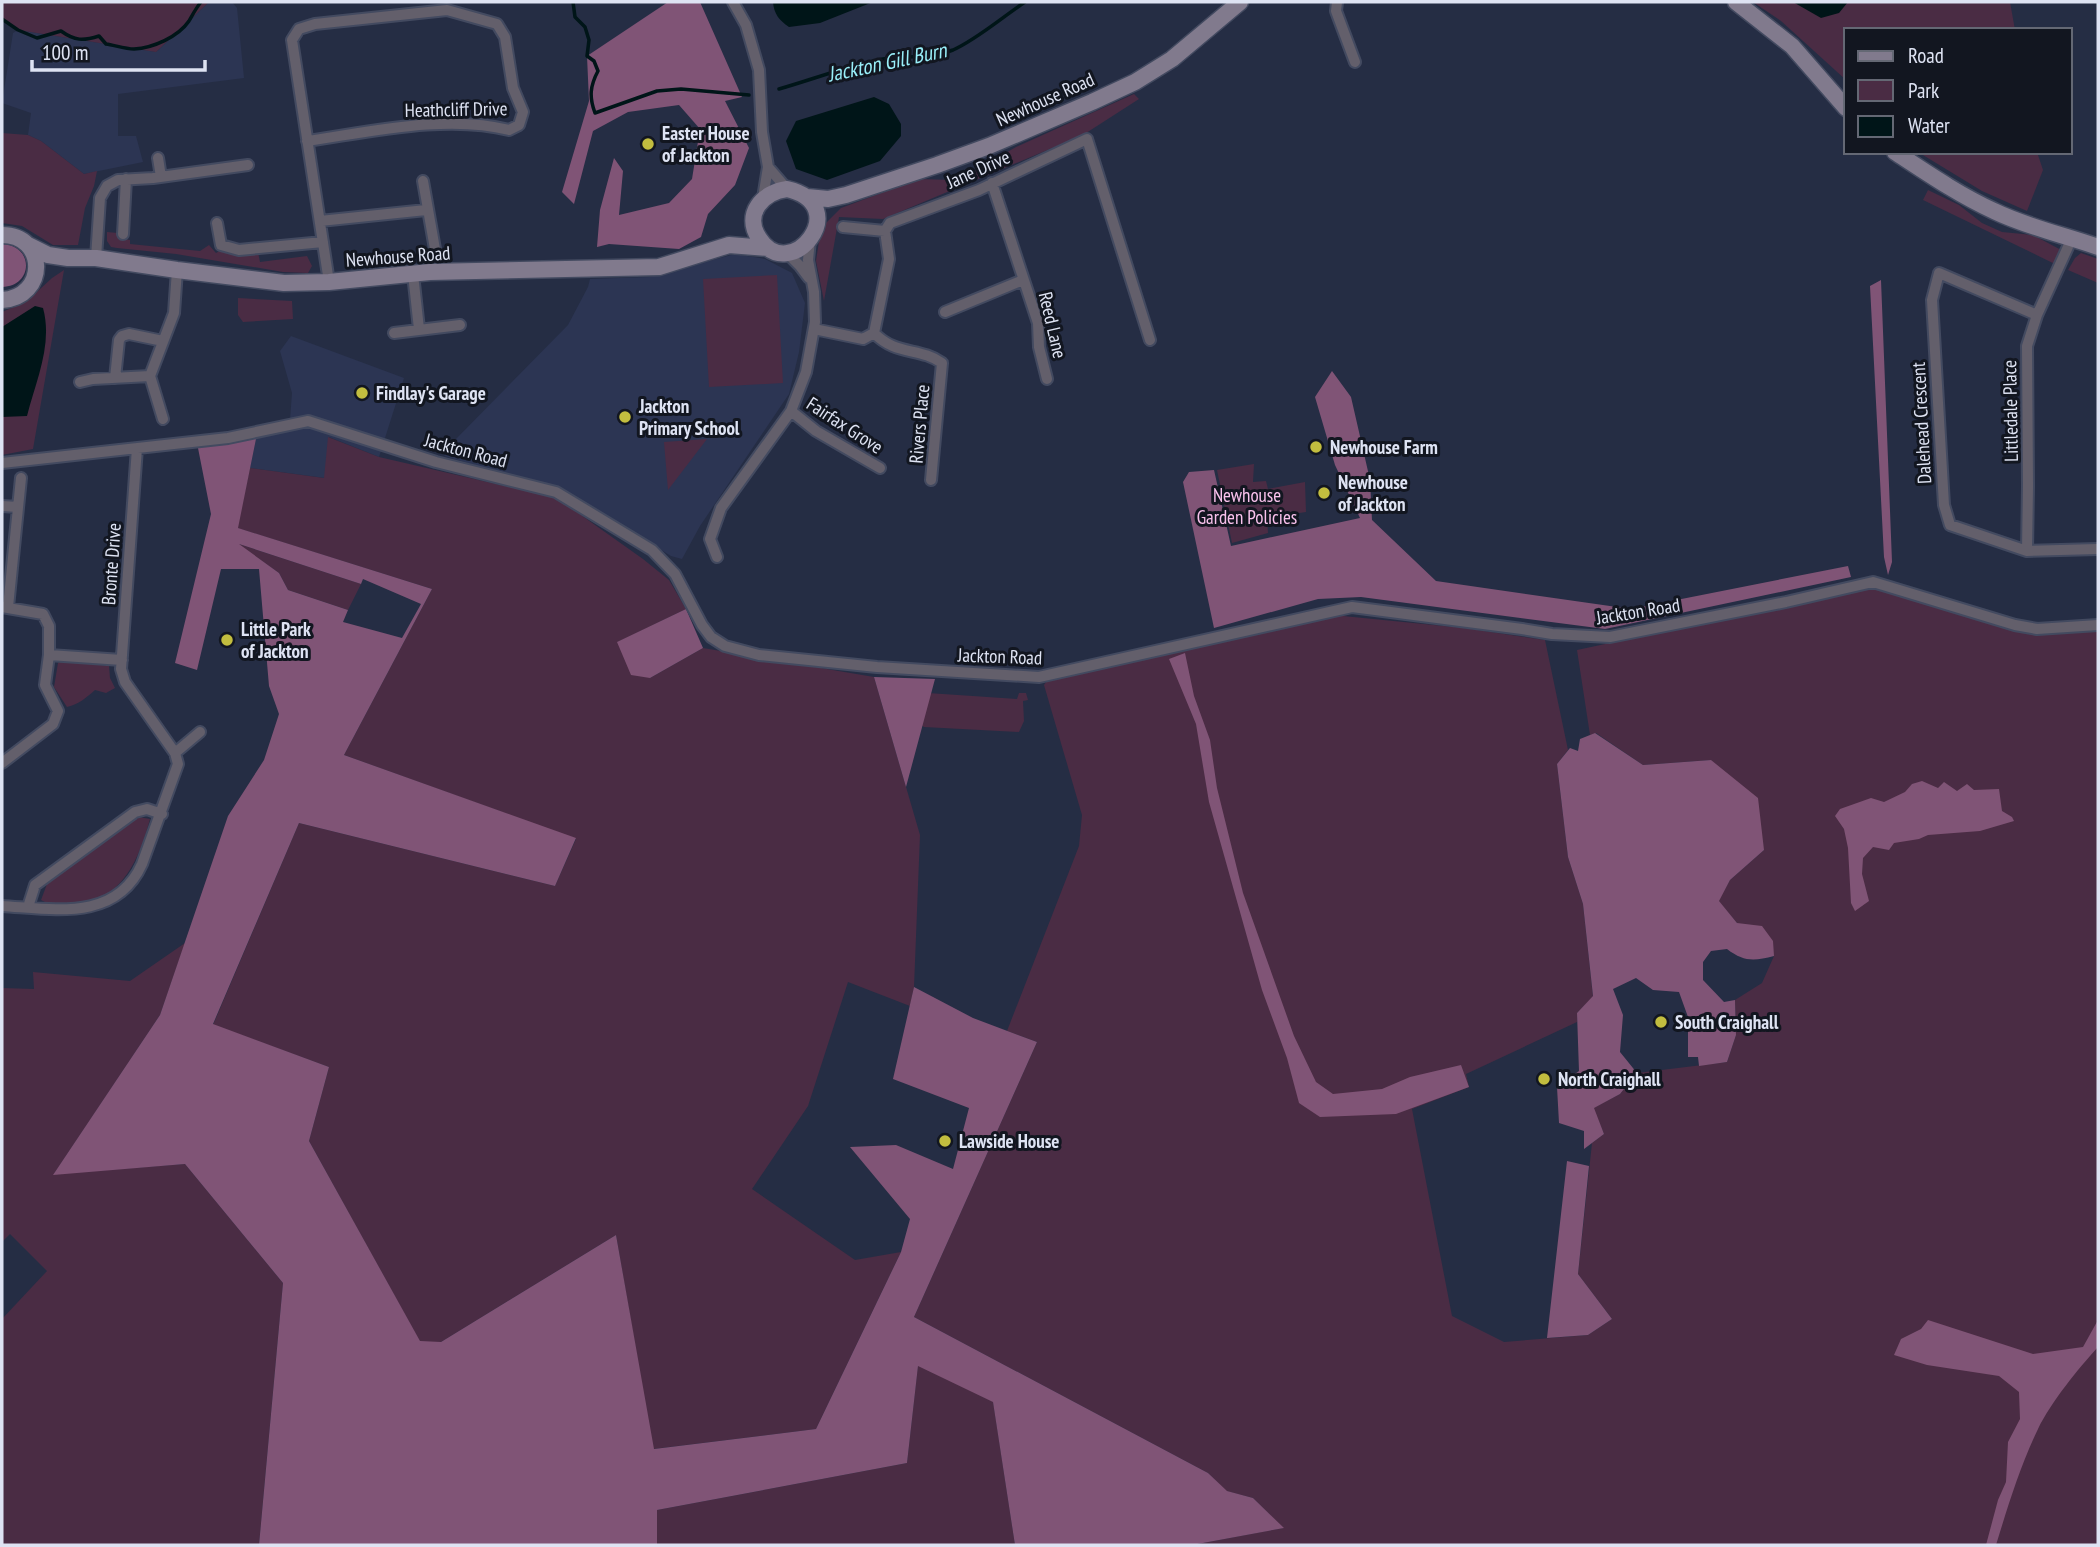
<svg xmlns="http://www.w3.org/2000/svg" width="2100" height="1547" viewBox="0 0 2100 1547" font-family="'PT Sans Narrow',sans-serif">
<rect width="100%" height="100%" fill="#252d44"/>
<path fill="#2c3553" d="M209,2H232L237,8L244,78L118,94V136H136L143,162L84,174L41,141L28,135L31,113L2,103L13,33L18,30L156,52Z
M735,254L765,259L792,273L805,303L799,352L789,394L700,526L682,559L671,556L566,492L444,456L455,440L568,325L588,287L590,279L649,277Z
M291,336L404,378L379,457L329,437L325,478L250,468L256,439L292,428L290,420L292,393L280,351Z"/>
<path fill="#4a2c44" d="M2,2H209L156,52L18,30L2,19Z
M1753,2H2010L2015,30H1846V80L1781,21Z
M1134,94L1139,99L1083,135L883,219L839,217L824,301L816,261L821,228L841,208L919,179L952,180L973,172L1016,147Z
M2,133L28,135L41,141L84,174L97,171L94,186L85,208L78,245H53L22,226L2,223Z
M1918,152H2037L2043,170L2027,211L1982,191Z
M1928,190L1959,205L1982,223L2002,232L2033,235L2063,251L2057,265L1923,200Z
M107,232L118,233V238L130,240V244L200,251L209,245L216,253L221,250L258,252L260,262L307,256L312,266L308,273L283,272L176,254L117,248L111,247L107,241Z
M2081,253L2098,259V283L2068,270L2075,258Z
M64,270L33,449L2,455V312L26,302L52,278Z
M777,275L783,383L709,387L703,279Z
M238,298L292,301L293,319L243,322L238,315Z
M328,437L379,457L557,498L643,559L669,580L686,609L618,642L650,678L703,648L874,677L920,835L914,987L910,1006L848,982L808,1106L752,1189L855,1260L901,1252L816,1429L653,1449L616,1235L441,1342H420L309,1141L329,1067L213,1025L299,823L555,886L576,839L344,755L432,589L237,528L250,468L324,478Z
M707,439L668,490L664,442Z
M1254,464L1253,482L1266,481L1268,489L1305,482L1306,512L1267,518L1268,533L1232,543L1217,470Z
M236,543L361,584L348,610L288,590L279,573Z
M1872,587L2014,631L2055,633L2098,629V1545H1192L1283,1528L1253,1498L1226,1491L1208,1473L914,1317L1037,1042L1007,1031L1079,846L1082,815L1044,685L1048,679L1333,615L1464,628L1545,640L1568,750L1557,764L1568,857L1583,904L1593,997L1577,1013V1022L1466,1074L1469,1087L1412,1109L1452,1316L1504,1342L1588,1335L1612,1319L1578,1274L1592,1143L1604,1134L1593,1108L1620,1094L1637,1073L1727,1062L1736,1035L1735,1000L1762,983L1774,956L1737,923L1718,901L1730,880L1764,850L1711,760L1643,765L1596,733L1590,735L1577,650Z
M62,661L109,666L110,678L115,688L106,693L95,690C86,698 79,704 67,707L54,687L58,663Z
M928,693L1017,699L1019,693H1026L1028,700L1023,701L1024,721L1019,732L924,727L918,723Z
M139,817L150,819C141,852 128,889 91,902C79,906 60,903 47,903L41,900L47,884Z
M185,943L160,1015L54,1174L185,1164L283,1283L259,1545H2V1319L47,1271L10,1234L2,1242V988L34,989L33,972L130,981Z
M918,1365L993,1401L1015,1545H657V1510L907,1463Z"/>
<path fill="#805476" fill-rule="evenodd" d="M668,2H700L742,97L725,101L749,148L735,185L708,214L701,237L679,249L609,244L597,247L600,210L614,158L623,171L619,215L669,203L692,179L700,129L679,105L628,112L593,131L574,204L562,192L589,101L587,56Z
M2,244C34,245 34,286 2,287Z
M1881,280L1892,562L1888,575L1884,557L1870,286Z
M1332,371L1351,397L1370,480L1372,520L1436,581L1631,609L1848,566L1851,577L1605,629L1361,597L1318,599L1214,628L1183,482L1189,472L1214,470L1231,546L1360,518L1335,465L1315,397Z
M245,439H256L238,528L432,589L344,755L576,838L555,886L299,823L213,1024L329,1067L309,1141L420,1341L441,1342L616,1235L654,1449L816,1429L901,1252L910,1219L850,1147L896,1145L953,1169L969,1108L893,1079L914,987L973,1018L1037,1042L914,1317L1208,1473L1227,1491L1253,1498L1284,1528L1192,1545H1015L993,1402L918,1366L907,1463L657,1510V1545H259L283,1283L185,1164L53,1175L160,1015L228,816L264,760L279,714L269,686L259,569H221L197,670L175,663L211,514L197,443ZM239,544L361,584L363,579L421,604L402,638L343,622L348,610L288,590L279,573Z
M686,609L703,648L650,678L631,675L617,642Z
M1185,653L1194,696L1210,740L1217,788L1243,893L1294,1036L1316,1082L1333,1094L1382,1089L1410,1077L1461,1065L1469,1087L1396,1114L1320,1117L1299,1103L1287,1058L1262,990L1209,802L1196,724L1169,659Z
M874,677L935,679L906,787Z
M1595,733L1643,765L1711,760L1758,798L1764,850L1730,880L1719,901L1737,923L1762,926L1773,941L1774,956C1754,961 1744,962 1727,949L1711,951L1703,962V980L1724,1002L1735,1000L1736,1035L1727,1062L1699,1066L1698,1057H1688V1017L1679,992L1653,990L1636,978L1613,989L1623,1015L1620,1052L1637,1073L1620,1094L1594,1108L1604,1134L1584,1149V1131L1559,1123L1557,1087L1579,1071L1577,1013L1593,996L1583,904L1568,857L1557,764L1570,748L1578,751L1580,739Z
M1922,781L1938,788L1944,782L1957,791L1967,784L1974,790L1999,789L2002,811L2012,817L2014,821L1980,831L1928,835L1919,839L1894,843L1889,850L1873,847L1863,858L1862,874L1869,901L1855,911L1851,903L1848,848L1844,829L1835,816L1840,809L1871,798L1884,802L1905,792L1912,784Z
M1567,1161L1589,1166L1578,1274L1612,1319L1588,1335L1547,1338Z
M1928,1320L2033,1354L2083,1347L2098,1320V1347C2078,1369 2051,1402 2038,1429C2020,1466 2008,1506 1996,1545H1986L1998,1500L2006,1482L2008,1442L2020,1419L2019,1392L1999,1376L1927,1365L1894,1355L1901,1339L1921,1329Z"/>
<path fill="#001518" d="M773,2H873L820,23L789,27C779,20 774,14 773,2Z
M1793,2H1848L1839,13L1821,18Z
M874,97L889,104L901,124V136L880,161L827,180L796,169L786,141L796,121Z
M35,306L43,308C53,344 36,381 27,416L2,417V327Z"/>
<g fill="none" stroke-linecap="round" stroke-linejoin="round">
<path stroke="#001518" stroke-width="3.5" d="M573,2L575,17L585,27L589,40L587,56L594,61L598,71C590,86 589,97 595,113L657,91L681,89L749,95
M2,19L18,30L37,38L61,31C75,41 83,41 99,36L106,44C114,45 125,49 134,49C153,48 178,37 189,21C193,14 196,8 201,2
M779,89C814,79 847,66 883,59C905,56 931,58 953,50C976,40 1004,16 1025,2"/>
<g stroke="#434a60" stroke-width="14">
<path id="street" d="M733,2L746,25L759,70L762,132L768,167L763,198
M1337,2L1336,11L1355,62
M307,141C370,132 447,114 509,130L519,125L523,112L513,88L505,37L497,24L447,10L315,24L299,29L292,40L329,282
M158,158L161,177
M768,167L787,189
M423,181L435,249
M992,183L1038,323L1039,347L1047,379
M320,221L426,210
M217,223L221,245L239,250L323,242
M843,227L885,231
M123,234L126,179
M786,252L800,266L809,278
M96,258L100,198L107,186L118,180L153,178L248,165
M413,274L419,329
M945,312L1023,280
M2037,315L1939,273L1932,300L1944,505L1950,525L2027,551L2098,549
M814,329L863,339L874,333L889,259L885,231L890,223L979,190L1087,139L1150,340
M394,333L460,325
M874,333C896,356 920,347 942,363L931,480
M115,378L119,340L122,336L129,334L163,341
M80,382L93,379L150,376
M791,411L816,431L880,468
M163,419L150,376L174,313L177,270
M2,463L228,438L308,421L436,462L556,492L652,550L675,574L702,625L711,637L725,646L759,655L877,667L1039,677L1352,607L1522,629L1552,634L1610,637L1786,602L1873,582L2015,625L2037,629L2098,625
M2,506L18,507
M2027,551L2028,486L2027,346L2037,315L2072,238
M717,557L710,539L721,508L791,411L806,372L815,322L814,292L808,260L810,240
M2,607L43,614L49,626V655L45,685L58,711L53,724L2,763
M8,607L21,478
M49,655L122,660
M175,753L200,732
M2,906C53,909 116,922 142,864L178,764L175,753L125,682L121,669L137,448
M28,907L35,885L135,812L147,809L162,814"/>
</g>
<g stroke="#434a60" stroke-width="19">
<path id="secondary" d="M1736,2L1792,46L1846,108
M1895,152C1927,173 1959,195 1994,211C2027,227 2064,235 2098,247
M787,189C856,205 790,287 759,238C743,214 763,192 787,189Z
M807,197L828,199L846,195L937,165L989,146L1092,102L1135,82L1172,59L1240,2
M2,235C47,235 48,297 2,300
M28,245L48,255L68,258H96L177,270L284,283L329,282L430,272L659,267L729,245L768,248"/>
</g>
<use href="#street" stroke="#635f6b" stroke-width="10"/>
<use href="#secondary" stroke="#817a8d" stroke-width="16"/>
</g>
<g fill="#c2bd3f" stroke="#121620" stroke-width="2.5">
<circle cx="648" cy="144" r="7"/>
<circle cx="362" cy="393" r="7"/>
<circle cx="625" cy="417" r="7"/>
<circle cx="1316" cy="447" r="7"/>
<circle cx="1324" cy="493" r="7"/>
<circle cx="227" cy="640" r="7"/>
<circle cx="1661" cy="1022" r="7"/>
<circle cx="1544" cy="1079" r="7"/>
<circle cx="945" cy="1141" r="7"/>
</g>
<g text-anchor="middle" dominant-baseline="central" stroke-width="6" stroke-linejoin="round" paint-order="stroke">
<g font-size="19" fill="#dee3f3" stroke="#121620">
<text transform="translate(1045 99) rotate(-24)">Newhouse Road</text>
<text transform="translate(456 109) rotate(-1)">Heathcliff Drive</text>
<text transform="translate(978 169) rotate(-24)">Jane Drive</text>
<text transform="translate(398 256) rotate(-4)">Newhouse Road</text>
<text transform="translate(1053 325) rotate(77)">Reed Lane</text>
<text transform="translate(2010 411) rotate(-91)">Littledale Place</text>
<text transform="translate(1921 423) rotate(-93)">Dalehead Crescent</text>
<text transform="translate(919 424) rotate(-85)">Rivers Place</text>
<text transform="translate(845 425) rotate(33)">Fairfax Grove</text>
<text transform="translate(466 450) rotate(15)">Jackton Road</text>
<text transform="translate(111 564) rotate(-86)">Bronte Drive</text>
<text transform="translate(1638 611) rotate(-9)">Jackton Road</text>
<text transform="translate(1000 656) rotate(2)">Jackton Road</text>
</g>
<g font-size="19" font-weight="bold" fill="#dee3f3" stroke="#121620" text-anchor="start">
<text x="662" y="133">Easter House<tspan x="662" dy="22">of Jackton</tspan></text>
<text x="376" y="393">Findlay's Garage</text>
<text x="639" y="406">Jackton<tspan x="639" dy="22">Primary School</tspan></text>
<text x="1330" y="447">Newhouse Farm</text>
<text x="1338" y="482">Newhouse<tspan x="1338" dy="22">of Jackton</tspan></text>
<text x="241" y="629">Little Park<tspan x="241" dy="22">of Jackton</tspan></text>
<text x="1675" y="1022">South Craighall</text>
<text x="1558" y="1079">North Craighall</text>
<text x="959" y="1141">Lawside House</text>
</g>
<g font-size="19" fill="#fac2ed" stroke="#121620">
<text x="1247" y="495">Newhouse<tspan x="1247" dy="22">Garden Policies</tspan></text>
</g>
<g font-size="21" font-style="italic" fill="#99eff9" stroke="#121620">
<text transform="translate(887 62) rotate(-12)">Jackton Gill Burn</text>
</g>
</g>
<rect width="2100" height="1547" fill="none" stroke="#dee3f3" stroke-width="7"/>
<rect x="1844" y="28" width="228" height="126" fill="#121620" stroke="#646874" stroke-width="2"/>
<rect x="1858" y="51" width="35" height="10" fill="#817a8d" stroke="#646874" stroke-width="2"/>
<text x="1908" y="63" font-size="21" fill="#dee3f3">Road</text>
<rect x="1858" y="80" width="35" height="21" fill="#4a2c44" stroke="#646874" stroke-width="2"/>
<text x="1908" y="98" font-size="21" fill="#dee3f3">Park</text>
<rect x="1858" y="116" width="35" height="21" fill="#001518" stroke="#646874" stroke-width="2"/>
<text x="1908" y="133" font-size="21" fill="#dee3f3">Water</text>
<path d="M32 60v10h173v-10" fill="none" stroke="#dee3f3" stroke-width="3.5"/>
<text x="42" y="60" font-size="21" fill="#dee3f3" stroke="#121620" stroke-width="5" paint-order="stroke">100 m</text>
</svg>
